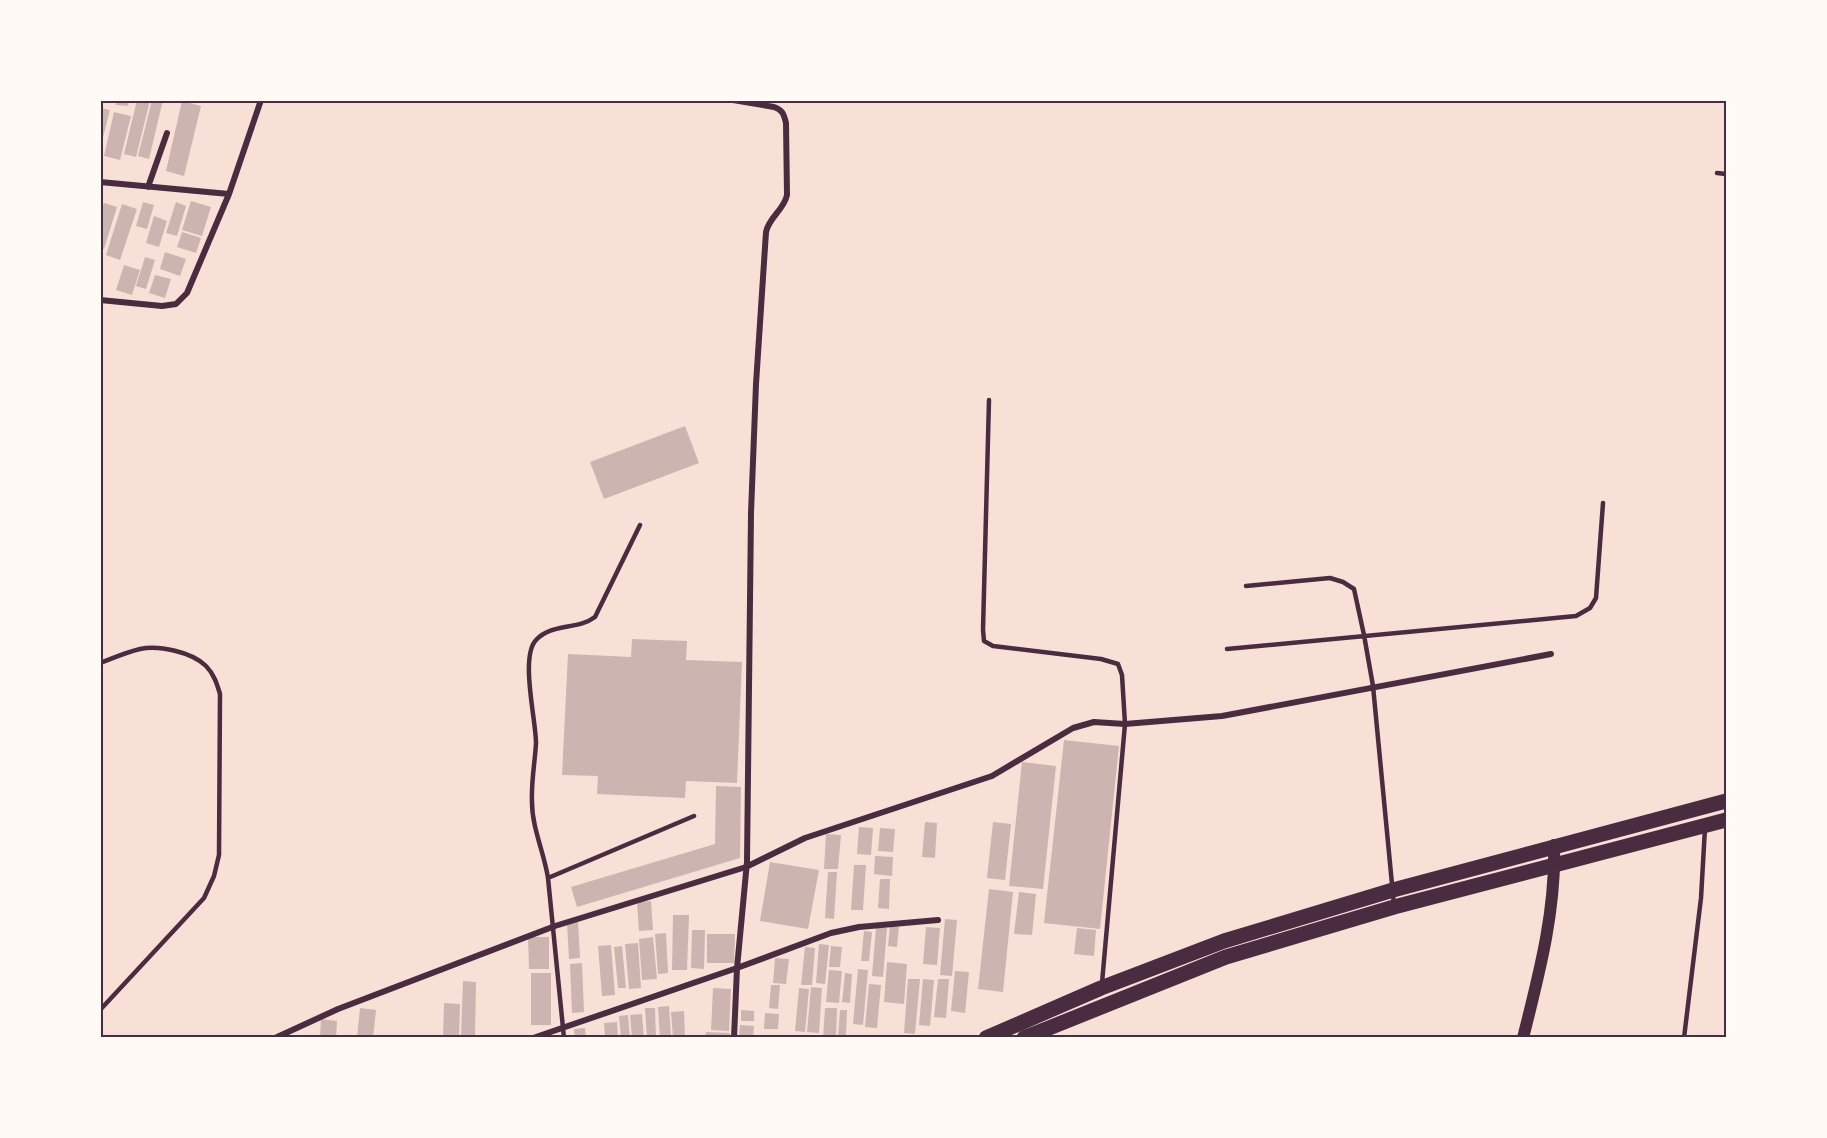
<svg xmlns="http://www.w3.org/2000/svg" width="1827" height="1138" viewBox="0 0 1827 1138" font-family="Inter,sans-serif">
<rect width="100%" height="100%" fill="#f7e1d7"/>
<path fill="#ccb4b1" d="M116,100H129L128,106L116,105Z
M137,100H150L136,157L124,154Z
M152,100H163L149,159L138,156Z
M182,101L201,106L184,176L166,171Z
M100,108L110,110L101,145H100Z
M114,112L131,116L120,160L104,156Z
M191,201L211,207L202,236L182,230Z
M143,202L154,205L147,229L136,226Z
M176,202L186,206L177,236L166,233Z
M104,203L117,207L104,249L100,248V214Z
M122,204L137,209L120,260L106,255Z
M154,216L167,221L159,247L146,243Z
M182,232L201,238L196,253L177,247Z
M165,252L186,259L180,276L160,269Z
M145,257L155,260L146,289L136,286Z
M124,265L140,270L132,295L116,290Z
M155,275L171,279L165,298L149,293Z
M685,426L699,463L604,499L590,462Z
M632,639L687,641L686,660L742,662L737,783L686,781L685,798L597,794L598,776L562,775L568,654L631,657Z
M1064,740L1119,746L1100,929L1044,923Z
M1022,762L1056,766L1043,889L1009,886Z
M716,786L741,787L740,858L577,907L571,887L715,844Z
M925,822L937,823L935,858L922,857Z
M993,822L1011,824L1005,880L987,878Z
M859,827L873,828L871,855L857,854Z
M880,828L895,829L893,852L878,851Z
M826,834L841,835L838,869H824Z
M875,856L893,857L892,876L874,874Z
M770,862L819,870L808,929L760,921Z
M854,865H866L863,910H851Z
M828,872H837L834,919L825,918Z
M880,879H890L889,909L878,908Z
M989,889L1013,892L1003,992L978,989Z
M1019,892L1036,894L1032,935L1014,934Z
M651,901L653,930L639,931L637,902Z
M673,915H689L687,970H672Z
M945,919L957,920L952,976L940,975Z
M578,922L580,958L569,959L567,923Z
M890,926L899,927L897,947L888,946Z
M876,927L887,928L883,977L872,976Z
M926,927L940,928L937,965L923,964Z
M1077,928L1096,930L1094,956L1074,954Z
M692,930H705L704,969L691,968Z
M864,931L872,932L869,961H861Z
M666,933L668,973L658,974L655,934Z
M707,934H735L734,963H707Z
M528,937H549V969H529Z
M653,937L657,979L642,980L639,939Z
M638,943L641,988L629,989L625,944Z
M819,944L829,945L825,984L816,983Z
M611,945L615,995L602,996L598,946Z
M622,946L626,988H618L614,947Z
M831,946L842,947L840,967H829Z
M805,947L815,948L812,985H801Z
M775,958L789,959L786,984L773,983Z
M887,962L907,964L904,1004L884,1002Z
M582,963L584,1012L572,1013L570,964Z
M858,969L868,970L863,1025L853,1024Z
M829,970L842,971L839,1003L826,1002Z
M955,971L969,972L965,1013L951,1011Z
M531,973H551V1025H531Z
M845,973L852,974L850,1003L842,1002Z
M908,979H920L915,1034L904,1033Z
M923,979L934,980L930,1026L919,1025Z
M938,979H949L946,1018L934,1017Z
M463,981L476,982L475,1038H461Z
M869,984L881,985L877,1028L865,1027Z
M771,985H780L778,1009L769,1008Z
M811,987L822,988L819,1033L807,1032Z
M713,988L731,989L729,1031L711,1030Z
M799,988L809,989L805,1032L795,1031Z
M444,1003L460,1004L459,1038H443Z
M669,1006L671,1038H660L658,1007Z
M360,1008L376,1010L373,1038H357Z
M645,1008H655L656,1038H647Z
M825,1008H837L836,1038H823Z
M741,1010L754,1011V1021H741Z
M840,1010H847L846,1038H838Z
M684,1011L685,1038H673L671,1012Z
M765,1013L779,1014L778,1029H764Z
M642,1014L644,1038H632L630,1015Z
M628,1015L630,1038H621L619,1016Z
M321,1019L337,1021L336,1038H320Z
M617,1022L618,1038H605L604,1023Z
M740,1025L754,1026L753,1038H739Z
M585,1028L586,1038H575L574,1029Z
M706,1032L730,1033L729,1038H705Z"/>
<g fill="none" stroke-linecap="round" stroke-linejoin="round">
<path stroke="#4a2c40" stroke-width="4.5" d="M1717,173L1726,174
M989,400L983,630L984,641L993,646L1101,659L1118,664L1122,675L1125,724L1102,983
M1246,586L1330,578L1343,582L1354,589L1364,635L1373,686L1394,905
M1227,649L1576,616L1590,608L1596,598L1603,503
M100,663C113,658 127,652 140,649C159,645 192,652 206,666C214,674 217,684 220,694L219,855L214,876L204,898L100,1010
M548,878C544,852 532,828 532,802C531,782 535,762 536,743C536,720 520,657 536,640C551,623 578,630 595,617L640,525
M564,1038L548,878L694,816
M1684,1038L1701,898L1705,828"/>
<path stroke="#4a2c40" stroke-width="6" d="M733,100L774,107C783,110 784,115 786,123L787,195C784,210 769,217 766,232L756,384L751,513L747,862L737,968L734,1038
M100,182L229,194
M148,187L167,133
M100,300L162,306L176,304L187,293L229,194L261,100
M275,1038L338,1009L555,926L746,867L805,838L992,776L1073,728L1094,722L1125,724L1222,716L1551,654
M533,1038L737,968L831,933L859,927L938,920"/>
<path stroke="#4a2c40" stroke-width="12" d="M1523,1038C1539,974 1556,911 1554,845"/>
<path stroke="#4a2c40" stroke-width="15" d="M986,1038L1101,988L1224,941L1393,890L1726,801
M1024,1038L1226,957L1394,907L1726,820"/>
</g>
<rect width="1827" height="1138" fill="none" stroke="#fffaf5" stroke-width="204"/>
<rect x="102" y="102" width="1623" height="934" fill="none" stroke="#4a2c40" stroke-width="2"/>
</svg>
